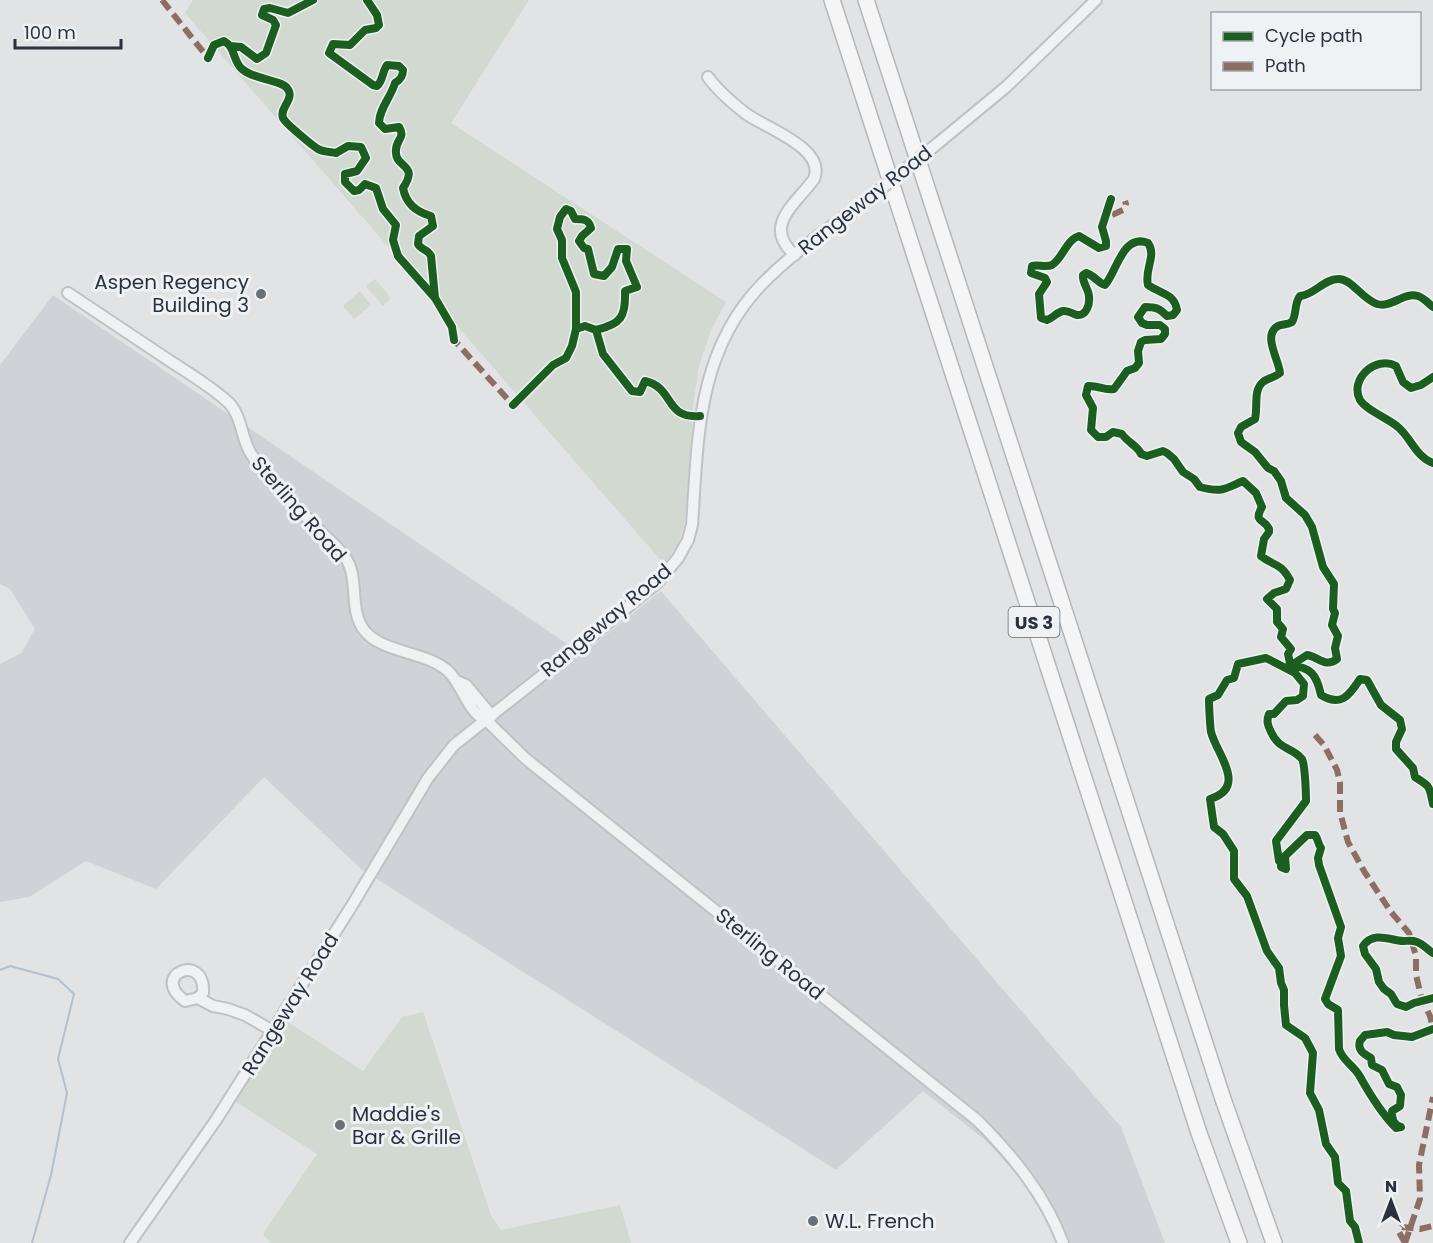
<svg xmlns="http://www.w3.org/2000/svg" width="1433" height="1243" viewBox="0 0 1433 1243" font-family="Poppins,sans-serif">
<rect width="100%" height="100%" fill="#e1e3e5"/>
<path fill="#cfd3d8" d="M53,295L582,654L661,591L1121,1127L1165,1243H1058L1055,1233L1018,1175L985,1140L923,1091L836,1170L361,869L264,777L156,889L86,861L29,897L0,902V664L21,653L35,629L10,589L0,584V365Z"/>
<path fill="#d2d9d1" d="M193,0H529L451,123L726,302L711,330L699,366L694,399L685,523L678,545L664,564L185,13Z
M375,279L391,298L383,306L366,286Z
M360,291L371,305L354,319L343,306Z
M423,1012L491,1215L501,1230L620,1205L631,1243H271L263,1234L317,1154L233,1100L283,1019L363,1071L402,1017Z"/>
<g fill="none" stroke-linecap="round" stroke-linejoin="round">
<path stroke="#b1c1cf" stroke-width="2" d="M0,970L10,966L58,979L74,994L58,1059L67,1093L51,1175L32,1243"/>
<g stroke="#bfc1c3" stroke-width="14">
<path id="minor" d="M708,77C718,91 731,102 745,113C763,127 827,148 814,179C797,203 761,226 795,255
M937,144L1006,87L1096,0
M68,293C102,316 136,338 170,361C190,374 212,387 229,403C243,418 241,441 253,457C272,484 297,507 320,531C328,539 338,547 345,557C360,578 348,608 364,630C381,653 426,651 448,671C463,685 467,712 486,720L526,759L977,1120C1013,1156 1045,1195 1063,1243
M459,682L466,685L492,716
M198,998L185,1001C148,975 206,951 203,993L198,998L213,1006L228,1009L245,1015L273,1031
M130,1243L216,1120L351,907L428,778L454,745L597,632L657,583L678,558L688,540L692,525C698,437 697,351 762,284C796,249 839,222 877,192"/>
</g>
<g stroke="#b4b6ba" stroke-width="18">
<path id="highway" d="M832,0L1199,1133L1239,1243
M866,0L1223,1099L1274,1243"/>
</g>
<use href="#minor" stroke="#f0f1f3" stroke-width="10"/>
<use href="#highway" stroke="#f5f5f6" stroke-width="15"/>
<g stroke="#bfc1c3" stroke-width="14" stroke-linecap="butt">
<path id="minor-bridge" d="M877,192L937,144"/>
</g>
<use href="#minor-bridge" stroke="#f0f1f3" stroke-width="10"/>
<path stroke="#8d6e63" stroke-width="6" stroke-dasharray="12 6" stroke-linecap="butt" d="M162,0L208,58L210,53
M1112,215L1123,210L1126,204L1125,201
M453,335L454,340L513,405L517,402
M1315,735L1324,745L1337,770L1340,782V812L1348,842L1364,871L1391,912L1409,933L1416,956V975L1422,1000L1430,1016L1433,1028
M1405,1243L1420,1199L1419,1165L1433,1097
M1405,1243L1399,1232L1402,1227L1420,1229L1433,1226"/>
<g stroke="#eef2f5" stroke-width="11">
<path id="cycleway" d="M367,0L377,15L379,25L376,28L365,30L350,45L333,44L329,53L373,85L377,86C383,81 382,72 387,65L399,66L403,70C403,77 400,80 395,83C391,97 379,109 379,123L385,129L399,127C406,138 396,139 396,150C394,169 420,163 403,188C406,204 416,212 431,216L433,226L419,236L418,244C421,250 428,249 431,256L435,298
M230,46L241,47L257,59L266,53L276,25L273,20L262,15L264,9L270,8L288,13L313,0
M208,58L214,45L224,41C235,47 233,60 241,68C251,79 281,80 287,88C296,99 279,107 283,118C285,123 313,146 318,149C323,152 331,152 336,153L348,146L361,147L366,158L357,171L345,174V182L354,191L359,190L365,184L376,188L383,209L396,225L393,240L398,256L435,298L452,327L454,340
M1111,199L1102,227L1106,241V246L1099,248L1079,236C1066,240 1063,258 1052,265C1045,268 1038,264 1032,266L1031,273L1045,278L1047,282L1039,294L1041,318L1047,320C1053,318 1057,312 1063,311C1069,310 1072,314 1077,315C1086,316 1090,305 1089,297C1089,289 1082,283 1083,275L1086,273C1094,275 1098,283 1105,285C1117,271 1123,233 1148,243C1157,256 1144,269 1148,285C1161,294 1174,293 1177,310L1173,315L1167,316C1159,308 1156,307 1145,307L1138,317L1142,323L1147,325H1160L1165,329V334L1161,339L1145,340L1141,342L1138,351L1139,363L1135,368L1127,371L1114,389C1104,391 1098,385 1088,386L1086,395L1093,408L1091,430L1098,437H1106L1113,432L1122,434C1127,442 1138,446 1141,454L1147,456L1163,451L1167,453L1174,459L1183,472L1194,479L1200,487C1222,493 1224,489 1243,481L1256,493L1262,507C1253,523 1264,518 1269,529V532L1264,539L1261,556C1275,567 1280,562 1290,580L1286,589L1274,593L1267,599L1277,609V622L1283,629L1281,637L1291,649L1288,654L1290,663L1288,668
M1433,307C1428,303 1424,298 1418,296C1403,292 1392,308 1377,304C1362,299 1351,278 1338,279C1324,279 1314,295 1300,296C1294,303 1297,314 1292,322C1287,325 1282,324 1278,326C1262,335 1279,360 1280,373C1274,378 1268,378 1263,382C1253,390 1258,407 1255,419L1241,427L1238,433L1241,442L1255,452L1268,468L1274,471L1281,481L1286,498L1305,515L1312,527L1323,567L1334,584L1333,609L1335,613L1332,625L1338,636L1335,648L1337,659C1325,668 1319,657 1307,655L1290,666C1311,666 1317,676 1321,695C1341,707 1349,696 1360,679L1367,680L1381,705L1400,720L1402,729L1396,742V749L1413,768L1415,777C1431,787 1429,786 1433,804
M576,329V292L562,258V240L557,229L560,217L566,209L571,211L575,219C583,219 589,219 591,228L582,236L579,241L584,248L588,249L594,274L604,276L612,267L618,249H627L626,261L637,287L625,291C626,317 621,324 596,330
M1433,377L1421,385L1411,388L1403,382L1396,366C1376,355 1349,379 1360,400C1366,410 1389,419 1398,427C1411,438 1416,457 1433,463
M513,405L553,365L566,358L572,346L576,329L585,326L596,330L603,354L632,391L640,392L645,381C675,388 664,419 700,416
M1433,953C1428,950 1423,944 1417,942C1412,940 1408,941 1403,941C1389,940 1374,931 1363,946L1365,954L1376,969L1379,982L1384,989L1391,994L1397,1004L1406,1007L1414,1003L1433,998
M1359,1243L1355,1227L1350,1221L1346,1191L1338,1183L1335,1157L1326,1144L1319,1110L1310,1093L1313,1053L1305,1038L1286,1025L1284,1005V990L1281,983L1279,968L1267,951L1247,896L1234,879V851L1223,834L1214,827L1210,799C1248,787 1217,755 1211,732C1210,726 1209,706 1209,699L1218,695L1227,680L1234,678L1238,664L1266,658L1295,673L1304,684L1303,696L1297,700L1286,701L1274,714H1269C1266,721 1268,726 1271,732C1280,751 1291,746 1302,759C1305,764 1306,794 1306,801L1276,841L1279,861L1281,863V867L1286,869L1285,856L1307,835H1315C1318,839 1318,844 1321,848L1318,858L1319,865L1341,927L1338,938L1341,956L1325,999L1328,1004L1338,1010L1339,1049C1342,1060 1353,1065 1359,1075C1369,1093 1381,1113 1396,1128L1401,1127C1393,1125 1392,1119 1392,1111L1400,1106L1401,1095L1397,1087L1389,1084L1382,1070L1372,1065L1371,1058C1364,1054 1357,1050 1360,1041L1365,1035L1387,1032L1394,1035L1412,1037L1433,1029"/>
</g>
<use href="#cycleway" stroke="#1b5e20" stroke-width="8"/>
</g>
<g fill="#697078" stroke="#eef2f5" stroke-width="2">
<circle cx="261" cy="294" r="6"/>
<circle cx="340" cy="1125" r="6"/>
<circle cx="813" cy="1221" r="6"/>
</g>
<g text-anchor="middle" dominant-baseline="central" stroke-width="6" stroke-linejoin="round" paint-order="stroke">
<rect fill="#eef2f5" stroke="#646c74" stroke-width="1.5" x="1008.5" y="607" width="51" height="30" rx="4.5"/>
<g font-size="18" font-weight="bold" fill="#29323d">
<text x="1034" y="622">US 3</text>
</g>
<g font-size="20" fill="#29323d" stroke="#eef2f5">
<text transform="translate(865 200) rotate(-38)">Rangeway Road</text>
<text transform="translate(299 509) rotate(49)">Sterling Road</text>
<text transform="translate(606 620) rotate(-40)">Rangeway Road</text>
<text transform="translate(770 954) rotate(39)">Sterling Road</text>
<text transform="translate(290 1004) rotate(-58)">Rangeway Road</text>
</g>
<g font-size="20" fill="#29323d" stroke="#eef2f5" text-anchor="start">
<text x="249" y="282" text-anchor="end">Aspen Regency<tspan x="249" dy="23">Building 3</tspan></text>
<text x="352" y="1114">Maddie's<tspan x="352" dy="23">Bar &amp; Grille</tspan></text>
<text x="825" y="1221">W.L. French</text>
</g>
</g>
<rect x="1211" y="12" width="210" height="78" fill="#eef2f5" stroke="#9fa5ab" stroke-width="1.5"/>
<rect x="1223" y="32" width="30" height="9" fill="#1b5e20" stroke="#9fa5ab" stroke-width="1.5"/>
<text x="1265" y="42" font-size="18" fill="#29323d">Cycle path</text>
<rect x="1223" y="62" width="30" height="9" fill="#8d6e63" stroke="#9fa5ab" stroke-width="1.5"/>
<text x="1265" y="72" font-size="18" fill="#29323d">Path</text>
<g transform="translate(1391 1201)" stroke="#eef2f5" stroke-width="4.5" paint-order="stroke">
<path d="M0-4.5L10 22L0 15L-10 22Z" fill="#29323d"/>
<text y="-9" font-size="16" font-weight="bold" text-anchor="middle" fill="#29323d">N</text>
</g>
<path d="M15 39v9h106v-9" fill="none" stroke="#29323d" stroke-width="3"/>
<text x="24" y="39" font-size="18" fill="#29323d" stroke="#eef2f5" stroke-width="4.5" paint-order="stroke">100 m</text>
</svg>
